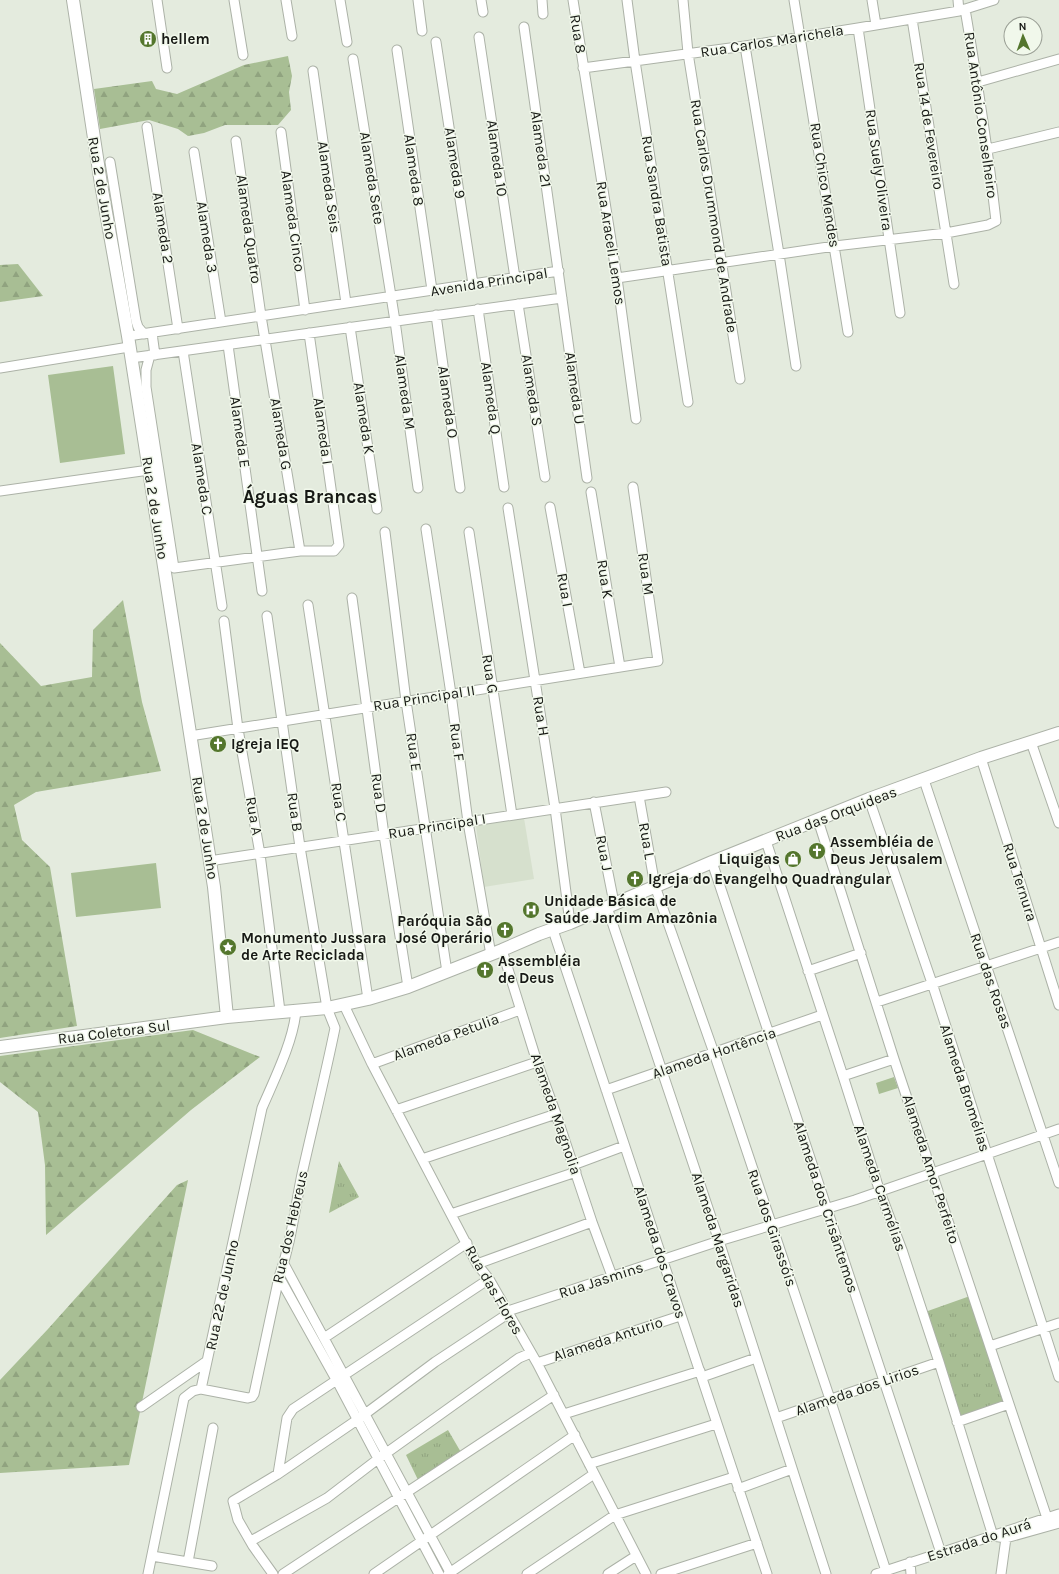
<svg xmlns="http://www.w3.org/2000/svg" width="1059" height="1574" viewBox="0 0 1059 1574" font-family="Karla,sans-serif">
<defs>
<pattern id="forest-firs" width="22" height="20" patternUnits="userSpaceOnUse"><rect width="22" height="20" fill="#a8be94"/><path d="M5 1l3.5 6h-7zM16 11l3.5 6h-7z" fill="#90a37f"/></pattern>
<pattern id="park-tufts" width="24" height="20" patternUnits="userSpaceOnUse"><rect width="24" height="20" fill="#a8be94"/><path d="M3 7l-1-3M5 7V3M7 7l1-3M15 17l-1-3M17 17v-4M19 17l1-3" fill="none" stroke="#90a37f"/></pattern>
</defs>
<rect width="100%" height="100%" fill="#e4ebde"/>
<path fill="#d6e0cd" d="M524,818L534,879L484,887L476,826Z"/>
<path fill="#a8be94" d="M113,366L125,454L60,463L48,375Z
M156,863L161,908L76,917L71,873Z
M894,1077L898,1088L879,1094L876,1083Z"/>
<path fill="url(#forest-firs)" d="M288,56L292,76L289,92L291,110L278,125H225L204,133L188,136L178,129L149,120L100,129L94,89L152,81L156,89L177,94L244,65Z
M18,264L43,296L0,302V265Z
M123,600L142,702L161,771L36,792L14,805L22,840L50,867L77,1026L0,1038V643L41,686L92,677L93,630Z
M193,1030L260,1057L191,1110L46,1235L45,1165L38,1112L0,1082V1056Z
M188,1180L129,1465L0,1473V1380L48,1329L177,1185Z"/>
<path fill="url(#park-tufts)" d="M339,1161L359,1197L329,1213Z
M970,1296L1006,1400L959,1419L925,1312Z
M448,1430L462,1454L419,1482L406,1455Z"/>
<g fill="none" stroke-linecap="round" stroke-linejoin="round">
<g stroke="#acb2a7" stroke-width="11">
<path id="street" d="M157,0L167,68
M234,0L243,55
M286,0L292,36
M340,0L347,42
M418,0L422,31
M481,0L483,12
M542,0L543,14
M573,0L617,278L636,419
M627,0L635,61L688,402
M683,0L688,53L740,379
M794,0L848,332
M872,0L876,25
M958,0L959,11
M912,19L954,284
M524,27L587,478
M858,28L900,313
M479,37L515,278
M436,42L473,284
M745,46L779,254L796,366
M397,50L432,290
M353,59L395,321L418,488
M583,68L745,46L858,28L959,11L994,0
M313,71L346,303
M978,82L1059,59
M147,127L178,329
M281,132L305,310
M236,141L261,316L300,551
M988,149L1059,132
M194,152L221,322
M110,162L136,321L138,327L144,334
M617,278L835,246L946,233L988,225L996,221C988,150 977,79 965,9
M518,304L545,477
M478,309L504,487
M436,315L460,488
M350,327L377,509
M152,333L155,355
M128,336L559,271
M228,345L262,591
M183,351L222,606
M150,355L146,370V387L174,568L300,551H334L339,545L309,333
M131,358L562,298
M0,368L129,347
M0,491L149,470
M591,492L620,667
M550,507L580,673
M508,508L555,808L570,923
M426,529L451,694L468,822L491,955
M385,532L406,701L447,972
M469,532L512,815
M352,598L384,835L408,987
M308,605L368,999
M224,621L238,729L260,854L280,1011
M190,736L658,661L633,487
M1031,742L1059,823
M981,758L1059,1005
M924,780L1059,1183
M639,796L655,886L714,1053L830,1399L886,1571
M869,799L932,983L1059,1377
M594,802L614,903
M818,820L894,1059L1047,1518
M766,841L843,1076L880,1192L902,1250L939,1362L993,1536L1006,1538L1001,1574
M209,861L666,792
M712,862L941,1553
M607,907L719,1241L826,1574
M553,930L767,1574
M502,950L537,1062L556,1114L592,1222L612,1276
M808,971L861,953
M877,1002L1059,942
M344,1005L372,1064L477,1264L489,1279L537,1363L646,1574
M372,1064L520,1010
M843,1076L894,1059
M606,1090L822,1015
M396,1110L537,1062
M422,1159L556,1114
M573,1165L624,1146
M451,1214L576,1172
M284,1264L451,1574
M477,1264L592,1222
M279,1277L337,1381L439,1574
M508,1311L719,1241L855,1200L1059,1129
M324,1338L467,1243
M990,1346L1059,1323
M537,1363L680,1316
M702,1377L756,1358
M201,1389L248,1398L252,1397L254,1394L279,1277C291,1244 295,1208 302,1174C313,1125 325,1077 335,1028L327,1008L300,847L267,616
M141,1407L207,1361
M564,1414L700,1371
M776,1418L939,1362
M957,1422L1009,1404
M589,1464L716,1424
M278,1474L287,1418L293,1409L489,1279
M738,1489L792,1469
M1006,1538L1059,1523
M251,1541L327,1498L378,1459L519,1358L531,1353
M152,1556L212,1566
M188,1562L213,1428
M910,1562L911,1574
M148,1574L184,1398L193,1391L201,1389L262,1108C274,1080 294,1040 296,1010
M273,1574L253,1546L238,1520L233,1501L278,1474L357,1420L435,1362L509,1313
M283,1574L554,1395
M374,1574L575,1435
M448,1574L594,1474
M527,1574L615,1515L734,1477
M608,1574L636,1556
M661,1574L757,1543
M876,1574L1059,1514"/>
</g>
<g stroke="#acb2a7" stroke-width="14">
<path id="secondary" d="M73,0L101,184L128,336L214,887L227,1017
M0,1047L227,1017L327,1008L368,999L408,987L502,950L539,934L570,923L712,862L869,799L981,758L1059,733"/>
</g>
<use href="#street" stroke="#fff" stroke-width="9"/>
<use href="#secondary" stroke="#fff" stroke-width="12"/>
</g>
<defs>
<g id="building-disc" transform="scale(0.9)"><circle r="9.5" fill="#54762d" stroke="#f1f8eb"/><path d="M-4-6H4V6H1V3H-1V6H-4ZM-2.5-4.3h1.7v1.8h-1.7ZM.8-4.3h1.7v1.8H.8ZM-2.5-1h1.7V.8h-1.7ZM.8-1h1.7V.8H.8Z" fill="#fff"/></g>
<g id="church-disc" transform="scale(0.9)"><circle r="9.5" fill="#54762d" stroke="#f1f8eb"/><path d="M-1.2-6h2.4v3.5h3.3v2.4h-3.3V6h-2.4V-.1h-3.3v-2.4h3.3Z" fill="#fff"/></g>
<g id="shop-disc" transform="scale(0.9)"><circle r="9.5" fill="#54762d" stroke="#f1f8eb"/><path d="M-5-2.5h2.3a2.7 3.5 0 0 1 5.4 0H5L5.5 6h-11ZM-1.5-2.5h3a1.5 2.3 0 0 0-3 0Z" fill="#fff"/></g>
<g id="hospital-disc" transform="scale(0.9)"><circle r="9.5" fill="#54762d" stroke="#f1f8eb"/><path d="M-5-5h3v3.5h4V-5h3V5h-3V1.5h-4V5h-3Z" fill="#fff"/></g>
<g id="sight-disc" transform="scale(0.9)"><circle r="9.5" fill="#54762d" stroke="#f1f8eb"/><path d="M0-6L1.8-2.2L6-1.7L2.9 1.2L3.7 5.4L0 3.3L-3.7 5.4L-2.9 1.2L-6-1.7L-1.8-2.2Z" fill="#fff"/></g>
</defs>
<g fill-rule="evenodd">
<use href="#building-disc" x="148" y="39"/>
<use href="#church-disc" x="218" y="744"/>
<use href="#church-disc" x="817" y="851"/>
<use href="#shop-disc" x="793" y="859"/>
<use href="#church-disc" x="635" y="879"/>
<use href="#hospital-disc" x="531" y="910"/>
<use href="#church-disc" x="505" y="930"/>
<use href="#sight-disc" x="228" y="947"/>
<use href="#church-disc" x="485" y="970"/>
</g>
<g text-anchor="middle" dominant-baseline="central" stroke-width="3" stroke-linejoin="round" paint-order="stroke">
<g font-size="15" fill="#171915" stroke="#f1f8eb">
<text transform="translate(578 34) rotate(81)">Rua 8</text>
<text transform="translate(772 41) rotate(-9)">Rua Carlos Marichela</text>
<text transform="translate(981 115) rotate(82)">Rua Antônio Conselheiro</text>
<text transform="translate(929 126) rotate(81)">Rua 14 de Fevereiro</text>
<text transform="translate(541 149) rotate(82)">Alameda 21</text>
<text transform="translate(497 158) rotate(82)">Alameda 10</text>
<text transform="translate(455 163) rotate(81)">Alameda 9</text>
<text transform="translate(414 170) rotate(82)">Alameda 8</text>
<text transform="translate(879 170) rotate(82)">Rua Suely Oliveira</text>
<text transform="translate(372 178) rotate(81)">Alameda Sete</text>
<text transform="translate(825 185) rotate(81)">Rua Chico Mendes</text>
<text transform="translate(329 187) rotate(82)">Alameda Seis</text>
<text transform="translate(102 188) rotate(80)">Rua 2 de Junho</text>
<text transform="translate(657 201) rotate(81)">Rua Sandra Batista</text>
<text transform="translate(714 216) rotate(81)">Rua Carlos Drummond de Andrade</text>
<text transform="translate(293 221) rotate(82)">Alameda Cinco</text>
<text transform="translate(163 228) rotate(81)">Alameda 2</text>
<text transform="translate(249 229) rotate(82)">Alameda Quatro</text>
<text transform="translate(207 237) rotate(81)">Alameda 3</text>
<text transform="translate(611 243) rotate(81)">Rua Araceli Lemos</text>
<text transform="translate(489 282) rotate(-9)">Avenida Principal</text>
<text transform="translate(575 388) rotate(82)">Alameda U</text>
<text transform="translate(532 390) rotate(81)">Alameda S</text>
<text transform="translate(405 392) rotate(82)">Alameda M</text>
<text transform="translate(491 398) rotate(82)">Alameda Q</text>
<text transform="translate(448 402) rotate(82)">Alameda O</text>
<text transform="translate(364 418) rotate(81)">Alameda K</text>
<text transform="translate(323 431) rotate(82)">Alameda I</text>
<text transform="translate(240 432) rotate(82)">Alameda E</text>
<text transform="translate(281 434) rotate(81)">Alameda G</text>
<text transform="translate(202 479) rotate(81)">Alameda C</text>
<text transform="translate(155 508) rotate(81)">Rua 2 de Junho</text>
<text transform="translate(646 574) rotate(82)">Rua M</text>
<text transform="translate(605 579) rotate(81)">Rua K</text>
<text transform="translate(565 590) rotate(80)">Rua I</text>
<text transform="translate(490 674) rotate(81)">Rua G</text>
<text transform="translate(424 698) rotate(-9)">Rua Principal II</text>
<text transform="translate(541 716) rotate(81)">Rua H</text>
<text transform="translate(457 742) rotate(83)">Rua F</text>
<text transform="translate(414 752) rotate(82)">Rua E</text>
<text transform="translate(379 793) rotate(82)">Rua D</text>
<text transform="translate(339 802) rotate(82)">Rua C</text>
<text transform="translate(295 812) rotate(82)">Rua B</text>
<text transform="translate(836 814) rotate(-21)">Rua das Orquideas</text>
<text transform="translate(254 816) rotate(80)">Rua A</text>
<text transform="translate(437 826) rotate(-9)">Rua Principal I</text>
<text transform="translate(205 828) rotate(81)">Rua 2 de Junho</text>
<text transform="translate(647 841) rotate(80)">Rua L</text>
<text transform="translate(604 853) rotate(79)">Rua J</text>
<text transform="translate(1020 882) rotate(72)">Rua Ternura</text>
<text transform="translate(991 981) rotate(71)">Rua das Rosas</text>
<text transform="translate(114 1032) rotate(-7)">Rua Coletora Sul</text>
<text transform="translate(446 1037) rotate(-20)">Alameda Petulia</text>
<text transform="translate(714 1053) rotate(-19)">Alameda Hortência</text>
<text transform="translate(965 1088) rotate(72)">Alameda Bromélias</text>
<text transform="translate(556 1114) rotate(71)">Alameda Magnolia</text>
<text transform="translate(931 1169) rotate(72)">Alameda Amor Perfeito</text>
<text transform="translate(880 1188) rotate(71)">Alameda Carmélias</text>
<text transform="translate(826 1207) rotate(72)">Alameda dos Crisântemos</text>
<text transform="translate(290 1227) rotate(-77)">Rua dos Hebreus</text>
<text transform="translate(772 1228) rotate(71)">Rua dos Girassóis</text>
<text transform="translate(718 1240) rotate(72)">Alameda Margaridas</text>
<text transform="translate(660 1252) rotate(72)">Alameda dos Cravos</text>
<text transform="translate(601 1280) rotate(-18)">Rua Jasmins</text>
<text transform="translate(494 1290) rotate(60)">Rua das Flores</text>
<text transform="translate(222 1295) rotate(-78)">Rua 22 de Junho</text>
<text transform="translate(608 1339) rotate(-18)">Alameda Anturio</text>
<text transform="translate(857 1390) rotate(-19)">Alameda dos Lirios</text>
<text transform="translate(979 1540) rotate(-18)">Estrada do Aurá</text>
</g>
<g font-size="15" font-weight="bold" fill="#171915" stroke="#f1f8eb" text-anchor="start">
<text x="161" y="39">hellem</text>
<text x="231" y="744">Igreja IEQ</text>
<text x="830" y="842">Assembléia de<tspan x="830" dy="17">Deus Jerusalem</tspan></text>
<text x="780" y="859" text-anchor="end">Liquigas</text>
<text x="648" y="879">Igreja do Evangelho Quadrangular</text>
<text x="544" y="901">Unidade Básica de<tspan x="544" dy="17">Saúde Jardim Amazônia</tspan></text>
<text x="492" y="921" text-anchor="end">Paróquia São<tspan x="492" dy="17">José Operário</tspan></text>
<text x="241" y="938">Monumento Jussara<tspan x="241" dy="17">de Arte Reciclada</tspan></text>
<text x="498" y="961">Assembléia<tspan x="498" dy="17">de Deus</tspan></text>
</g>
<g font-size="19" font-weight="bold" fill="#171915" stroke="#f1f8eb">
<text x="310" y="497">Águas Brancas</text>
</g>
</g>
<g transform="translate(1023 36) rotate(358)"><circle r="19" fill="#f1f8eb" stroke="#9a9f95"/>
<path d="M0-3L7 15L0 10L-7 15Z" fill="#54762d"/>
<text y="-6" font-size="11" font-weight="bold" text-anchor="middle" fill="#171915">N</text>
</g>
</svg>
